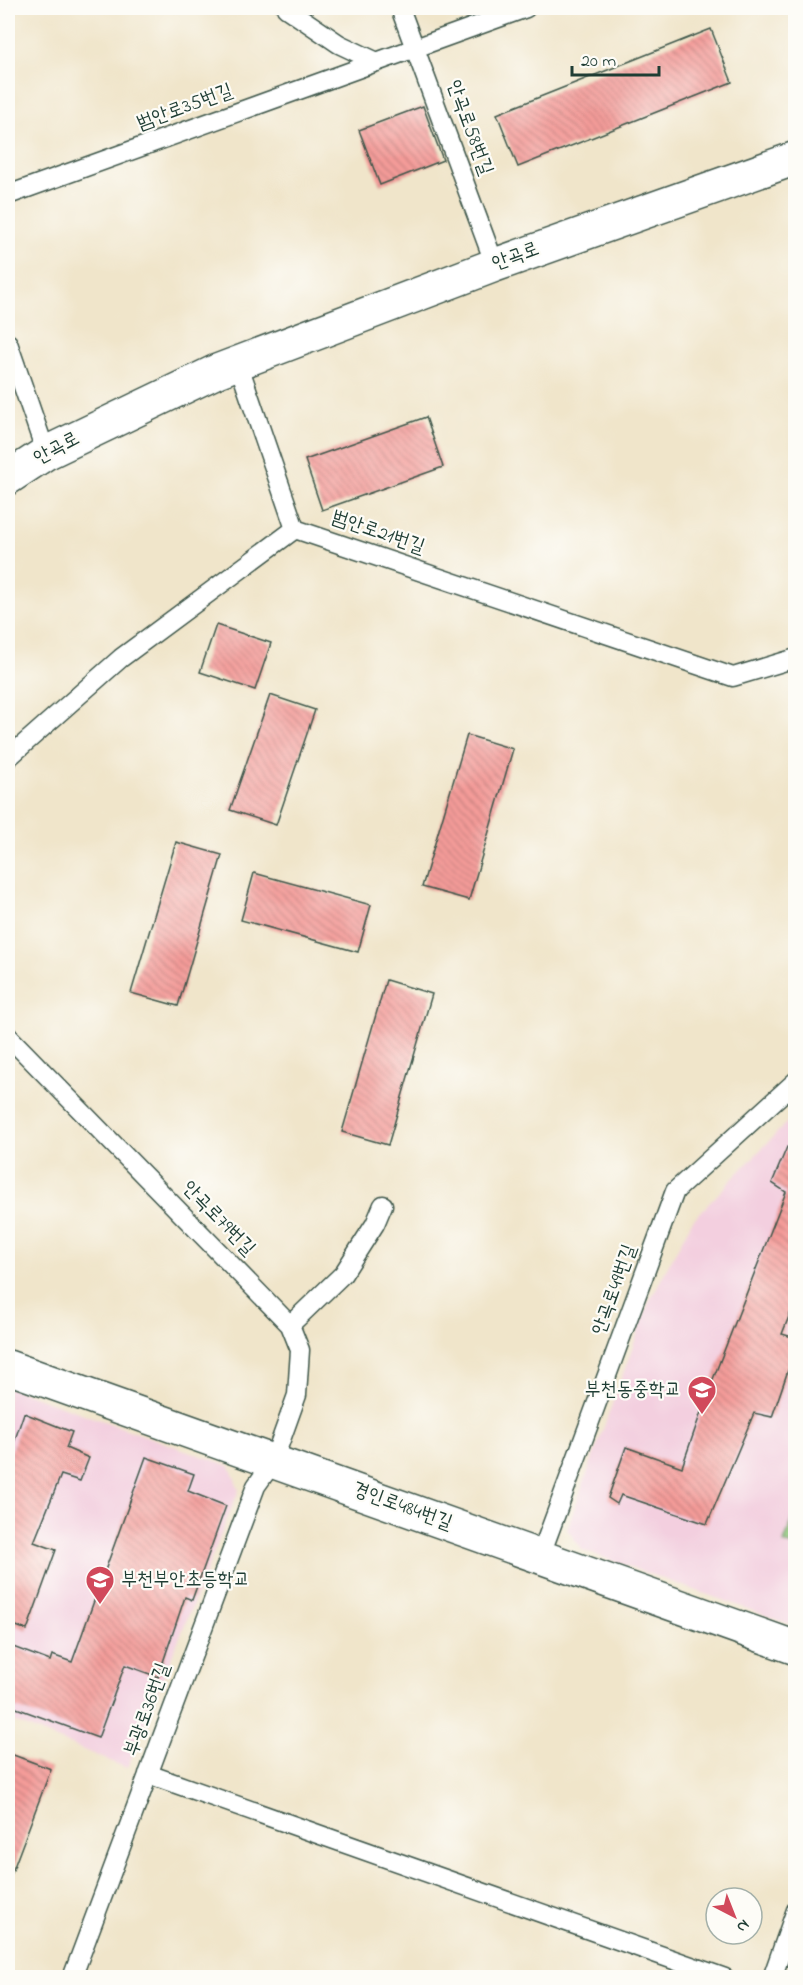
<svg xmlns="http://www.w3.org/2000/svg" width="803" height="1985" viewBox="0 0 803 1985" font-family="'Indie Flower','Poor Story',sans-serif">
<defs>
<pattern id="building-back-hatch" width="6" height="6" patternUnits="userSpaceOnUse" patternTransform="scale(1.5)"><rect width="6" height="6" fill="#f49b99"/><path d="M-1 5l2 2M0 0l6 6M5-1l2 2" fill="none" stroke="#c5807e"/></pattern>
</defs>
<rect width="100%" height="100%" fill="#fdfcf7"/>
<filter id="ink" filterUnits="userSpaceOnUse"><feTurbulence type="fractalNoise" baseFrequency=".0167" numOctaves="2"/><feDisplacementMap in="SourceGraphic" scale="12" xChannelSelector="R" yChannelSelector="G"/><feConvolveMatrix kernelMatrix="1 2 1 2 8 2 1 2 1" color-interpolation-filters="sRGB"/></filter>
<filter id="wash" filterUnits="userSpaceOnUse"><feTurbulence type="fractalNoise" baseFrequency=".008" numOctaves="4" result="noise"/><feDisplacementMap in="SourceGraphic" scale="24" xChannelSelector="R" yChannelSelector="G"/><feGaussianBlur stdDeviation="1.35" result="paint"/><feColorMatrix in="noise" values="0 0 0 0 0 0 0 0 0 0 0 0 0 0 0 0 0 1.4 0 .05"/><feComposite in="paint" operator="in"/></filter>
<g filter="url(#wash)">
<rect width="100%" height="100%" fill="#f0e5ca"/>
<path fill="#f3cfdf" d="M795,1114V1626L582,1550L567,1529L649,1302L692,1221Z
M8,1387L230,1466L239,1490L127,1768L8,1719Z"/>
<path fill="#8ec679" stroke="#568256" stroke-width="1.5" d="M795,1511V1547L784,1543Z"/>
<g id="blocks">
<path fill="url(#building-back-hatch)" d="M711,29L732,82L518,167L497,114Z
M423,106L443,160L380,185L359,130Z
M426,417L443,467L322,510L305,460Z
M216,625L271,643L255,690L200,672Z
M270,695L315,710L276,825L230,810Z
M467,735L513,749L469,900L422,887Z
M176,842L222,855L178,1006L131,993Z
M254,873L371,905L358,952L241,920Z
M386,980L432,994L388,1145L342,1132Z
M787,1147L796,1149V1299L782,1334L796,1338V1347L772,1417L754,1413L707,1524L621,1495L617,1504L608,1498L626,1447L682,1467L708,1392L786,1192L772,1183Z
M24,1413L72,1432L66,1448L89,1458L80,1481L61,1475L34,1542L56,1550L27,1630L8,1623V1460Z
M146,1457L194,1474L188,1491L226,1506L192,1600L185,1597L158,1677L125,1665L98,1738L8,1705V1645L50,1661L52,1655L72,1662Z
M8,1753L51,1769L8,1883Z"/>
</g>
</g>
<g filter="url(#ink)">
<use href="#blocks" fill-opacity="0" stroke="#3e564a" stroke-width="1.5"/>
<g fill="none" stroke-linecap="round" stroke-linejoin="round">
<g stroke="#3e564a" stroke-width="21">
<path id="service" d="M286,8L339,44L377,62
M400,8L495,265
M8,195L526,8
M8,343L46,453
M238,363L295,529
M8,758L121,658L295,529L733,677L796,658
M8,1036L290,1325L300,1350L297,1395L273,1462L256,1486L72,1978
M290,1325L343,1274L375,1224L383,1205
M540,1557L675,1191L796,1081
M148,1774L725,1978
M772,1978L796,1910"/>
</g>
<g stroke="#3e564a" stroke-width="36">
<path id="minor" d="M8,1367L796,1648"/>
</g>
<g stroke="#3e564a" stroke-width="36">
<path id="tertiary" d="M8,478L46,453L217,371L495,265L796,158"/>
</g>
<use href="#service" stroke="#fff" stroke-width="18"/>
<use href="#minor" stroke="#fff" stroke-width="33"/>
<use href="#tertiary" stroke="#fff" stroke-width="33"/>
</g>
</g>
<defs>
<g id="school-pin" transform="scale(1.5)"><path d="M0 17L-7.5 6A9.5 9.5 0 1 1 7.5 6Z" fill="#d1495b" stroke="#fdfcf7"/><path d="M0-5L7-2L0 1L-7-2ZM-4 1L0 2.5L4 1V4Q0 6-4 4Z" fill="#fff"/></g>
</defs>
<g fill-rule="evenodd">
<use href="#school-pin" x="702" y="1390"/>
<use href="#school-pin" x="100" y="1580"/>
</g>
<g text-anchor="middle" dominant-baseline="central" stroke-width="4.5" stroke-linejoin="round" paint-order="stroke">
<g font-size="20" fill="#1f3d34" stroke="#fdfcf7">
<text transform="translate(185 108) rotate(-20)">범안로35번길</text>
<text transform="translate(469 128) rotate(70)">안곡로58번길</text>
<text transform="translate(516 257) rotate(-20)">안곡로</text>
<text transform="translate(57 449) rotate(-28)">안곡로</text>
<text transform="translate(378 533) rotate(19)">범안로21번길</text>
<text transform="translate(218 1219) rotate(46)">안곡로79번길</text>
<text transform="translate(615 1290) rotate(-70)">안곡로49번길</text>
<text transform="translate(402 1507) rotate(20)">경인로484번길</text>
<text transform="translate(148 1710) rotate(-70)">부광로36번길</text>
</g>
<g font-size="20" fill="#1f3d34" stroke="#fdfcf7" text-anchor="end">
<text x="681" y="1390">부천동중학교</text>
<text x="121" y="1580" text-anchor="start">부천부안초등학교</text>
</g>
</g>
<rect width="803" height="1985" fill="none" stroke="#fdfcf7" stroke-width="30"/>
<g transform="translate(734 1916) rotate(138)"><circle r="28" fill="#fdfcf7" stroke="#a4b0a9" stroke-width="1.5"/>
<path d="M0-4.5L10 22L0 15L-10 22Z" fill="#d1495b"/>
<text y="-9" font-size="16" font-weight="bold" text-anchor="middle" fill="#1f3d34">N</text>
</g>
<path d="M572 66v9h87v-9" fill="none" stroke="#1f3d34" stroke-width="3"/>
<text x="581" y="66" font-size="18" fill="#1f3d34" stroke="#fdfcf7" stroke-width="4.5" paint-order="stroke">20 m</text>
</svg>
